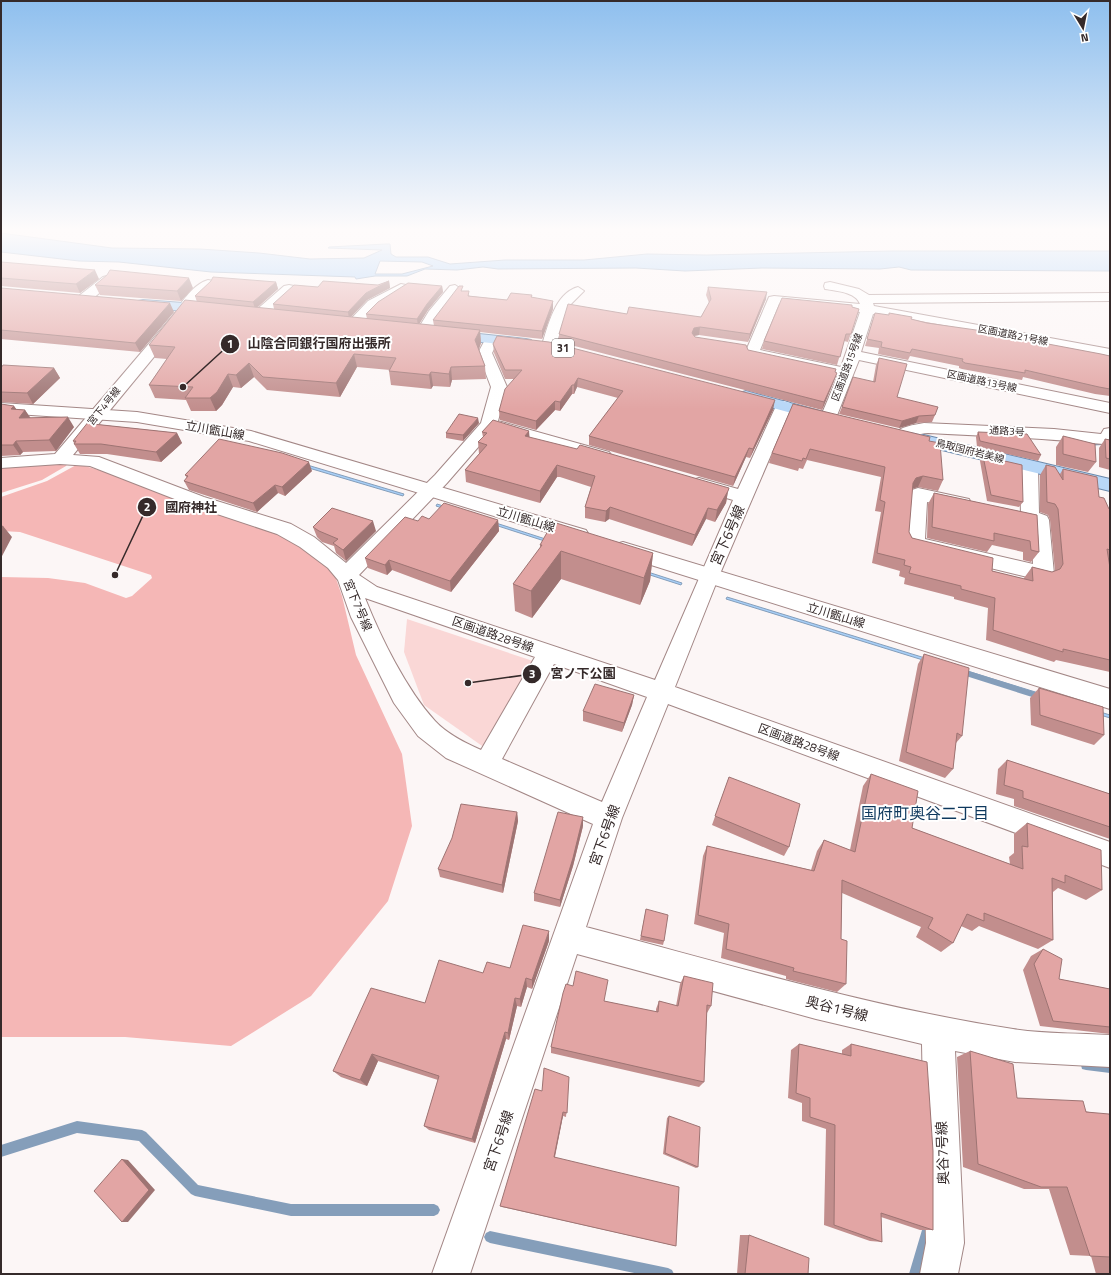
<svg xmlns="http://www.w3.org/2000/svg" width="1111" height="1275" viewBox="0 0 1111 1275" font-family="'Titillium Web','Noto Sans JP',sans-serif">
<rect width="100%" height="100%" fill="#fcf6f6"/>
<path fill="#fad7d6" d="M407,619L533,661L485,748L424,705L404,652Z"/>
<path fill="#f5b7b6" d="M68,463L66,466L42,480L1,493V468Z
M78,464L126,478L287,535L332,567L342,596L356,655L402,754L412,826L388,901L311,996L231,1046L125,1037H1V577L48,578L85,583L126,598L132,596L152,578L151,575L20,532L1,531V497L47,481Z"/>
<path fill="#a7cff8" stroke="#859eba" fill-rule="evenodd" d="M1,233L112,248L200,249L259,253L310,259L364,258L382,250L328,248L329,247L386,244H390L391,254L396,257H428L450,264L505,260H584L647,254L706,255L892,251H1110V271L911,270L899,267L880,269L762,268L685,271L636,268L498,269L483,267L457,270L425,269L407,276H375L356,279L355,277L211,272L119,262L79,261L1,252ZM380,261L422,262L433,266L402,274H375Z
M294,461L404,494L403,496L292,463Z
M437,504L682,583L681,585L436,506Z
M727,597L1110,715V718L726,599Z"/>
<g fill="none" stroke-linecap="round" stroke-linejoin="round">
<path fill="#859eba" fill-rule="evenodd" d="M1110,440V444C1101,445 1089,447 1081,443L1084,441L1100,442Z
M969,671L1035,692L1036,694L1035,696L1032,697L966,676L965,674L966,672Z
M1086,1060L1110,1063V1073L1086,1070L1082,1069L1081,1065L1082,1061Z
M77,1121L142,1130L146,1132L198,1185L291,1204H434L438,1206L440,1210L438,1214L434,1216H291L195,1196L191,1194L139,1141L77,1133L1,1157V1145Z
M928,1224L932,1226L934,1230L921,1274H909L922,1230L924,1226Z
M490,1231L668,1268L672,1270L674,1274H639L490,1243L486,1241L484,1237L486,1233Z"/>
<g stroke="#a38786" stroke-width="2">
<path id="street" d="M107,276L111,277L113,280L111,283L90,301H80L78,298L80,295L103,277Z
M208,280L213,281L214,284L213,287L194,304L186,318L73,455L99,457L204,497L291,524L314,537L346,563L435,475L481,423L491,387L478,353L487,336H497L499,339L492,353L507,387L498,421L609,452L612,456L609,460L603,461L493,430L447,483L359,575L377,587L655,680L733,500L693,488L690,484L693,480L699,478L738,489L776,406L778,403L784,401L790,403L792,406L719,576L675,687L1110,842V868L668,704L622,818L586,927C727,964 869,1007 1013,1029C1045,1034 1078,1033 1110,1035V1067L1015,1062L955,1051L964,1243L958,1274H920L926,1243L922,1044L816,1019L577,954L470,1274H432L593,824L446,758L418,736L394,703L351,617L338,580L328,568L300,547L277,534L190,505L90,466L60,464L1,468V458L55,454L175,313C182,301 194,284 208,280ZM365,598L535,657L481,750C465,743 447,734 435,721C406,689 381,638 365,598ZM554,664L647,697L602,802L502,759Z
M830,282L859,289L869,295L1110,293V301L873,303L874,306L1110,349V357L873,314L861,352L1110,403V413L859,360L836,418L834,421L828,423L822,421L820,418L838,376L752,357L747,356L745,353L769,297L774,296L860,304C856,292 836,291 825,289L824,286L825,283ZM779,304L860,312L841,367L760,350Z
M401,284L406,285L407,288L406,291L378,307L358,328H348L346,325L348,322L368,301Z
M289,285L294,286L295,289L294,292L264,318H254L252,315L254,312L284,286Z
M455,285L461,289L440,316L428,335H418L416,332L429,311L450,286Z
M578,287L584,291L568,307L556,345L554,348H544L542,345C548,326 555,293 578,287Z
M924,423L1054,429L1101,434L1104,429L1110,428V442L1103,444C1045,438 987,436 928,433C917,433 908,441 896,439L894,435C900,426 914,425 924,423Z
M1029,461L1035,462L1038,466L1039,513L1047,516L1049,520L1054,574L1051,579L1044,581L908,548L905,543L909,494L912,490L918,488L969,499L971,503L969,507L962,509L927,502L925,539L1033,564L1031,524L1023,521L1021,517L1020,466L1023,462Z"/>
</g>
<g stroke="#a38786" stroke-width="2">
<path id="secondary" d="M1,403L137,412L251,431L586,530L589,535L586,540L579,542L249,441L137,422L1,413Z
M623,542L1110,689V709L616,554L613,549L616,544Z"/>
</g>
<g stroke="#6c89ab" stroke-width="2">
<path id="primary" d="M143,300L210,305L215,306L217,309L215,312L210,313L138,307L136,304L138,301Z
M451,331L526,339L531,340L533,343L531,346L526,347L446,338L444,335L446,332Z
M746,391L827,413L829,416L827,419L821,421L740,399L738,396L740,393Z
M911,432L1110,479V491L905,441L903,437L905,433Z"/>
</g>
<use href="#street" fill="#fff" fill-rule="evenodd"/>
<use href="#secondary" fill="#fff" fill-rule="evenodd"/>
<use href="#primary" fill="#b8d7f7" fill-rule="evenodd"/>
</g>
<path fill="#c28e8d" d="M1,262L99,279L80,293L1,286V287Z
M389,281L390,288L367,300L351,317L367,319L366,314L442,286L443,292L428,310L419,324L434,326L433,320L464,291L470,296L507,300L532,295V297L553,309L542,339L480,332L481,343L479,349L485,366L486,379L452,380L450,387L433,386L431,389L391,385L389,371L390,370L357,367L340,397L267,390L254,377L241,388L233,387L222,405L216,411H191L186,400L155,398L149,385L167,359L155,358L149,345L197,302L195,296L276,282L278,289L257,308L274,309L273,304L318,287L378,285Z
M95,285L193,288L181,301L100,295Z
M708,287L766,299L748,342L699,335L694,336L695,337L748,350L837,373L834,381L822,410L559,342V334L627,314L701,317L709,303L706,295Z
M1,288L174,312L140,352L1,339Z
M852,307L859,309L848,342L844,341L837,365L762,349L764,341Z
M875,313L1011,337L1110,356V396L1095,394L1023,377L1022,380L962,369L959,368V366L910,356L908,360L878,354L879,348L865,346Z
M493,344L773,410L750,458L746,457L733,486L589,445V436L618,398L577,387L574,394H572L560,411L555,410L536,430L500,420L499,411L514,379H505L494,353Z
M879,358L897,397L935,415L932,422L916,423L899,428L839,414L842,407L873,382L876,365Z
M1,368H54L60,378L33,404L1,402Z
M1,404L14,406L16,409L25,410L30,418L74,427L56,451L23,452L20,455L1,456Z
M793,404L929,441L943,480L938,491L918,487L912,488L909,532L912,538L992,571L1024,579V578L1032,567L1052,572L1055,571L1050,520L1048,515L1040,512V475L1046,465L1060,474L1063,469L1099,497L1109,509H1110V563L1109,562L1110,568V672L1056,660L1054,662L986,640L988,608L954,599V597L904,584L905,578L899,576L900,571L872,563L881,512L875,511L881,477L807,460L803,469L799,468L798,471L769,463L772,453Z
M93,421L94,424L177,433L182,443L161,462L107,454H80L74,444V443L73,441Z
M479,423L463,441L446,438V433Z
M529,431V438L728,491L726,503L715,522L706,519L692,546L609,519L605,522L585,518V507L591,487L560,477H557L540,503L466,482L465,470L479,454L478,442L483,437L482,432Z
M978,432L1041,455L1038,461L977,447L976,437Z
M1063,436L1096,462L1088,472L1056,465V447Z
M1105,439L1110,440V470L1099,467V448Z
M983,456L1023,502L1019,507L987,501L980,461Z
M312,471L285,496L278,493L257,512L189,490L184,481L187,478L185,475Z
M934,493L1037,515L1039,552L1031,562L1023,560V552L992,545L987,552L927,538L928,504Z
M429,519L498,520L499,531L451,592L392,570L387,575L368,568L365,558L418,521Z
M313,527L376,531L346,561L336,553L334,546L322,542L317,537Z
M540,545L653,553L650,581L640,605L561,579L532,618L515,611L513,584L540,549Z
M924,654L962,736L956,743L953,769L945,778L899,761L918,664Z
M1039,688L1104,735L1094,745L1031,725L1030,698Z
M634,695L632,705L622,732L583,721V711Z
M1007,760L1110,794V839L1014,806V799L996,794L998,769Z
M871,774L912,828L1010,864L1009,857L1014,853V834L1027,823L1102,890L1086,900L1058,888L1053,892V940L1038,949L979,926L972,931L961,926L953,943L941,952L916,937L921,927L842,893L841,939L846,984L837,992L786,979V976L721,958L724,933L694,924L703,856L707,846L811,870L817,851L824,840L850,850L863,786Z
M729,777L789,847L784,856L712,825Z
M517,812L518,821L503,893L440,877L438,869Z
M583,826L573,866L560,907L534,901V893Z
M646,909L664,941L663,945L640,940Z
M549,941L532,989L527,987L521,1007L517,1006L509,1040L506,1039L475,1143L429,1130L424,1126L438,1080L378,1061L367,1086L341,1077L333,1071L425,1003L483,973L510,968Z
M1043,949L1059,979L1110,989V1034L1040,1026L1023,970L1031,956Z
M684,976L711,1006L707,1013L704,1082L699,1087L551,1053V1047L573,986L604,1001L656,1012V1009L659,1001L676,1006L680,984Z
M799,1044L842,1054V1050L851,1044L933,1230H920L881,1217L882,1242L870,1241L824,1225L826,1129L802,1121V1103L788,1098L791,1050Z
M970,1051L1017,1098L1110,1116V1274H1096L1091,1256L1070,1255L1049,1189H1024L963,1167L957,1057Z
M569,1077L566,1117L563,1116L555,1157L676,1246L671,1245L502,1207L500,1206L542,1091Z
M669,1116L698,1167L696,1168L663,1154L667,1118Z
M740,1235H749L808,1274H737Z"/>
<path fill="#9e7473" d="M95,270L99,279L80,293L76,284Z
M189,278L193,288L181,301L177,291Z
M389,281L390,288L367,300L349,319L348,312L366,293Z
M276,282L278,289L255,309L253,302Z
M442,286L443,292L428,310L418,326L417,319L427,304Z
M767,292L766,299L748,342L750,334Z
M553,301V309L542,339V331Z
M170,303L174,312L140,352L135,343Z
M700,327L699,335L693,336L692,333L694,328Z
M480,330L481,343L477,354L475,340Z
M354,354L357,367L340,397L336,383Z
M249,363L254,377L241,388L236,375Z
M451,367L452,380L450,387L449,374Z
M54,368L60,378L33,404L27,393Z
M431,372L433,386L431,389L429,375Z
M837,373L834,381L822,410L824,402Z
M228,374L233,387L222,405L216,411L210,398Z
M578,378L577,387L574,394V385Z
M572,385V394L560,411V402Z
M775,400L773,410L750,458L753,449Z
M555,401V410L536,430V421Z
M14,406L21,416L11,409Z
M25,410L32,420L19,418Z
M919,416L916,423L899,428L902,421Z
M68,417L74,427L56,451L49,440Z
M478,418L479,423L463,441V435Z
M529,431L530,442L525,436Z
M177,433L182,443L161,462L156,452Z
M16,441L23,452L20,455L13,445Z
M749,448L746,457L733,486L735,477Z
M309,462L312,471L285,496L282,487Z
M557,465V477L540,503V491Z
M923,476L918,487L912,489L913,483L916,478Z
M275,485L278,493L257,512L253,503Z
M728,491L726,503L715,522L717,510Z
M610,507L609,519L605,522L606,511Z
M708,508L706,519L692,546L695,535Z
M498,520L499,531L451,592L450,581Z
M373,521L376,531L346,561L343,550Z
M3,526L12,537L1,558V531Z
M561,551V579L532,618L531,591Z
M653,553L650,581L640,605L644,578Z
M389,560L392,570L387,575L385,565Z
M634,695L632,705L622,732L624,723Z
M517,812L518,821L503,893L502,885Z
M583,817V826L573,866L560,907V900Z
M549,931V941L532,989V980Z
M526,978L527,987L521,1007L520,999Z
M515,998L517,1006L509,1040L508,1033Z
M505,1032L506,1039L475,1143L472,1139Z
M372,1054L378,1061L367,1086L360,1080Z
M563,1112V1116L554,1160V1157Z
M122,1159L128,1160L155,1190L128,1222H122Z"/>
<path fill="#e2a5a4" stroke="#9e7473" d="M1,262L95,270L76,284L1,278Z
M110,270L189,278L177,291L95,285L107,275Z
M213,277L276,282L253,302L195,296L211,281Z
M323,281L378,285L389,281L366,293L348,312L273,304L294,285L318,287Z
M408,283L442,286L427,304L417,319L366,314L378,302Z
M459,286H463L461,291H469L468,296L507,300L511,293L532,295L531,297L553,301L542,331L433,320Z
M708,287L767,292L750,334L700,327L694,328L692,333L695,337L746,345L748,350L836,369L835,372L837,373L824,402L559,334L568,304L627,314L629,307L701,317L711,299Z
M1,288L170,303L135,343L1,330Z
M782,298L852,305V307L859,309L851,334H846L840,357L764,341Z
M185,300L480,330L475,340L485,366L451,367L449,374L431,372L429,375L389,371L396,358L354,354L336,383L263,377L249,363L236,375L228,374L217,392L210,398H185L193,387L149,385L175,347L149,345Z
M875,313L889,315V313L912,317L911,319L927,323L1011,335V337L1101,354L1110,356V389L1099,387L1025,370V373L965,363L962,361L963,359L912,349L910,353L881,347L882,342L867,339Z
M497,336L549,342L775,400L753,449L749,448L735,477L589,436L623,391L578,378L574,385H572L560,402L555,401L536,421L499,411L505,389L522,370H505L493,344Z
M879,358L907,364L897,397L938,407L935,415L919,416L902,421L842,407L853,377L875,382Z
M3,365L54,368L27,393L1,392V368Z
M1,404L14,406L11,409L25,410L19,418L68,417L49,440L16,441L13,445H1Z
M793,404L930,437L929,441L940,443L943,480L923,476L916,478L913,483L909,532L912,538L993,558L992,571L1033,581L1032,567L1052,572L1060,569L1063,564L1058,509L1055,504L1047,502L1046,465L1055,467L1063,480V469L1097,477L1099,497L1104,498L1109,509H1110V550L1107,549L1110,568V660L1063,649V652L993,630L995,598L961,589V586L909,573L911,567L904,565L905,560L877,553L885,502L880,500L885,467L810,449L806,459L803,458L802,461L772,453Z
M459,414L478,418L463,435L446,433Z
M493,420L529,431L525,436L577,449L580,445L729,488L728,491L717,510L708,508L695,535L610,507L606,511L585,507L595,476L560,466L557,465L540,491L465,470L487,445L478,442L487,433L482,432Z
M89,421H93V424L177,433L156,452L101,444H74L76,441H73Z
M978,432L1027,434L1041,455L980,441Z
M1063,436L1095,444L1096,462L1063,454Z
M219,439L282,453L309,462L282,487L275,485L253,503L184,481L188,476L185,475Z
M1105,439L1110,440V459L1106,458Z
M983,456L1022,465L1023,502L991,495Z
M934,493L1037,515L1039,552L1031,550L1030,541L994,533V541L932,527Z
M444,503L498,520L450,581L389,560L385,565L365,558L405,517L418,521L422,516L429,519Z
M332,508L373,521L343,550L333,543L338,539L319,531L313,527Z
M553,522L653,553L644,578L561,551L531,591L513,584L542,545H540Z
M3,526L1,531V527Z
M924,654L969,668L962,736L957,733L953,769L906,752Z
M595,684L634,695L624,723L583,711Z
M1039,688L1103,707L1104,735L1040,715Z
M1007,760L1110,794V827L1023,798V791L1004,785Z
M871,774L918,791L912,828L1023,869L1022,846L1028,847L1027,823L1101,850L1102,890L1065,875V883L1052,878L1053,940L984,913V921L967,914L953,943L928,928L933,918L842,880L841,939L847,941L846,984L793,971L794,968L726,949L729,924L698,915L707,846L814,871L824,840L855,852Z
M729,777L800,804L789,847L715,816Z
M461,804L517,812L502,885L438,869L452,838Z
M558,812L583,817L573,858L560,900L534,893Z
M646,909L668,915L664,941L641,936Z
M523,925L549,931L532,980L526,978L520,999L515,998L508,1033L505,1032L472,1139L424,1126L439,1076L372,1054L360,1080L333,1071L371,988L425,1003L439,960L483,973L487,962L510,968Z
M1043,949L1062,959L1059,979L1110,989V1027L1053,1021L1034,964Z
M576,971L608,980L604,1001L658,1012L659,1001L678,1006L684,976L713,983L711,1006L707,1005L704,1082L551,1047L563,993L566,984L573,986Z
M799,1044L851,1056V1044L927,1062L933,1151V1230L881,1213L882,1242L834,1225L835,1125L810,1117V1098L796,1093Z
M970,1051L1013,1064L1017,1098L1083,1101L1086,1112L1109,1114L1110,1116V1257L1090,1256L1067,1187H1041L978,1164Z
M544,1068L569,1077L567,1113L563,1112L554,1157L679,1187L676,1246L500,1206L535,1089L542,1091Z
M669,1116L700,1127L698,1167L665,1153Z
M122,1159L149,1190L122,1222L94,1191Z
M749,1235L809,1258L808,1274H745Z"/>
<linearGradient id="sky" x2="0" y2="1"><stop stop-color="#8ebfee"/><stop offset="0.56" stop-color="#fefbfb"/><stop offset="1" stop-color="#fefbfb" stop-opacity="0"/></linearGradient>
<rect width="1111" height="409" fill="url(#sky)"/>
<g text-anchor="middle" dominant-baseline="central" stroke-width="4" stroke-linejoin="round" paint-order="stroke">
<g font-size="10" fill="#352a2a" stroke="#fff">
<text transform="translate(1013 335) rotate(11)">区画道路21号線</text>
<text transform="translate(847 367) rotate(-70)">区画道路15号線</text>
<text transform="translate(982 381) rotate(12)">区画道路13号線</text>
<text transform="translate(104 406) rotate(-51)">宮下4号線</text>
<text transform="translate(1007 431) rotate(3)">通路3号</text>
<text transform="translate(970 451) rotate(14)">鳥取国府岩美線</text>
</g>
<rect fill="#fff" stroke="#726a6a" stroke-width="1" x="552" y="339" width="22" height="18" rx="3"/>
<g font-size="11" font-weight="bold" fill="#352a2a">
<text x="563" y="348">31</text>
</g>
<g font-size="12" fill="#352a2a" stroke="#fff">
<text transform="translate(215 430) rotate(10)">立川甑山線</text>
<text transform="translate(526 519) rotate(17)">立川甑山線</text>
<text transform="translate(358 605) rotate(67)">宮下7号線</text>
<text transform="translate(836 615) rotate(17)">立川甑山線</text>
<text transform="translate(493 634) rotate(19)">区画道路28号線</text>
<text transform="translate(799 742) rotate(20)">区画道路28号線</text>
</g>
<g font-size="14" fill="#352a2a" stroke="#fff">
<text transform="translate(727 535) rotate(-66)">宮下6号線</text>
<text transform="translate(604 835) rotate(-70)">宮下6号線</text>
<text transform="translate(837 1008) rotate(14)">奥谷1号線</text>
<text transform="translate(498 1141) rotate(-71)">宮下6号線</text>
<text transform="translate(942 1153) rotate(-92)">奥谷7号線</text>
</g>
<g font-size="16" fill="#0e385d" stroke="#fff">
<text x="925" y="813">国府町奥谷二丁目</text>
</g>
</g>
<path fill="none" stroke="#352a2a" stroke-width="1.5" d="M183 387L230 344M115 575L147 507M468 683L532 674"/>
<g fill="#352a2a" stroke="#fff" stroke-width="1.5">
<circle cx="183" cy="387" r="4"/>
<circle cx="115" cy="575" r="4"/>
<circle cx="468" cy="683" r="4"/>
<circle cx="230" cy="344" r="10"/>
<circle cx="147" cy="507" r="10"/>
<circle cx="532" cy="674" r="10"/>
</g>
<g font-size="12" text-anchor="middle" font-weight="bold" fill="#fff">
<text x="230" y="348">1</text>
<text x="147" y="511">2</text>
<text x="532" y="678">3</text>
</g>
<g font-size="13" text-anchor="middle" font-weight="bold" fill="#352a2a" stroke="#fff" stroke-width="4" stroke-linejoin="round" paint-order="stroke">
<text x="319" y="348">山陰合同銀行国府出張所</text>
<text x="191" y="512">國府神社</text>
<text x="583" y="678">宮ノ下公園</text>
</g>
<rect width="1111" height="1275" fill="none" stroke="#352a2a" stroke-width="4"/>
<g transform="translate(1083 28) rotate(170)" stroke="#ffffff" stroke-width="3" paint-order="stroke">
<path d="M0-3L7 15L0 10L-7 15Z" fill="#352a2a"/>
<text y="-6" font-size="11" font-weight="bold" text-anchor="middle" fill="#352a2a">N</text>
</g>
</svg>
